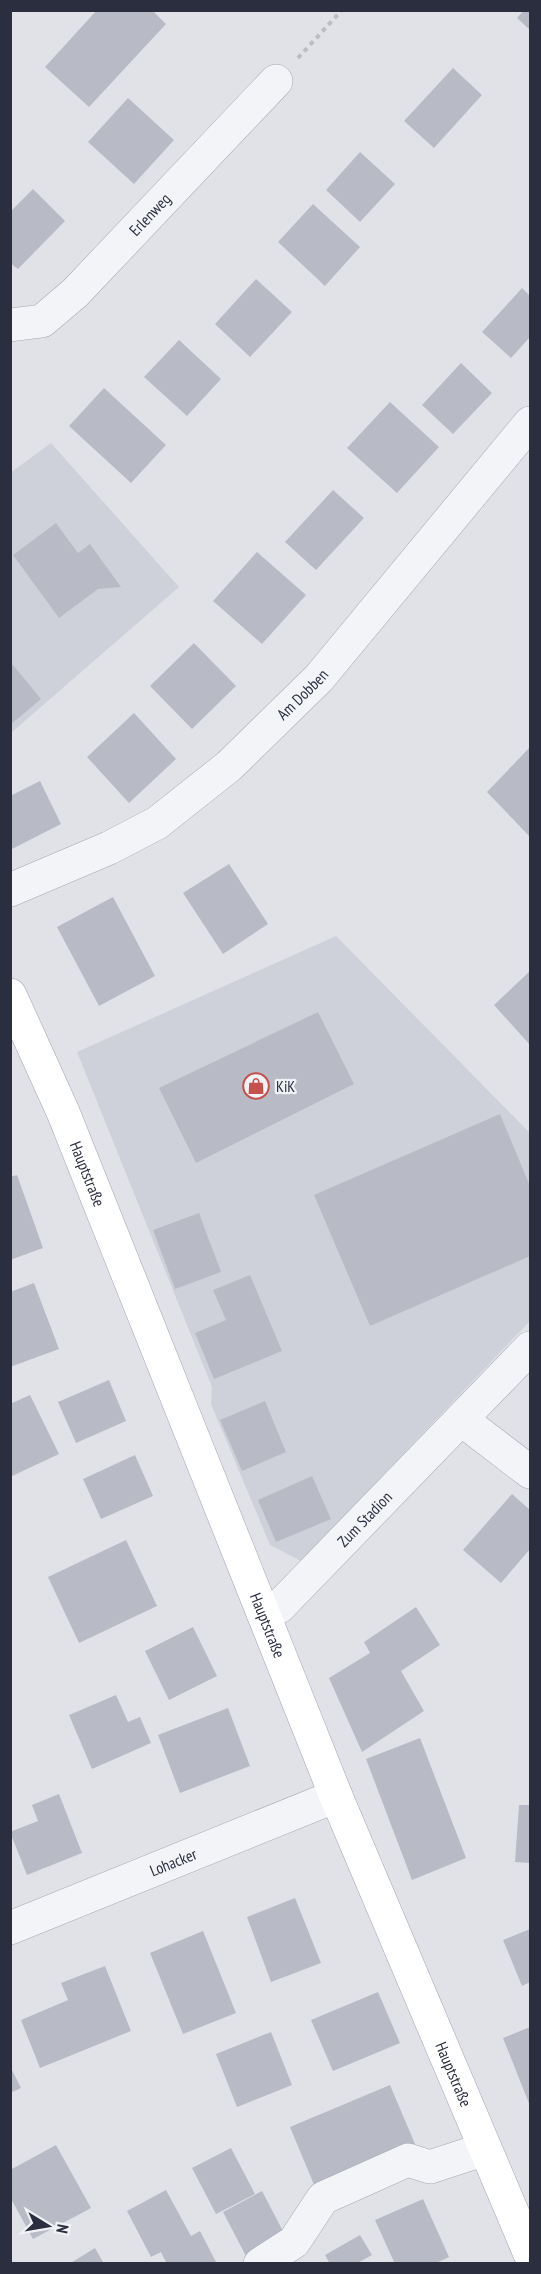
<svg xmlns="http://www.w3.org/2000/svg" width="541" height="2274" viewBox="0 0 541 2274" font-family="'PT Sans Narrow',sans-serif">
<rect width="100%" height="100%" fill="#e1e2e8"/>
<path fill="#cfd1da" d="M51,443L179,587L11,733L10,473Z
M336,936L530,1133V1321L301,1561L270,1545L211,1404L212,1387L77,1052Z"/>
<path fill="#b8bbc5" d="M97,10H152L166,24L89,107L45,67Z
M524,10H530V30L517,18Z
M453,68L482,95L434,148L404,121Z
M128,98L174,140L134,184L88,142Z
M360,152L395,184L360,222L326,190Z
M33,189L65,221L18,269L10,263V212Z
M313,204L360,247L325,286L278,242Z
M256,279L292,312L250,357L215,324Z
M522,288L530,296V337L511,358L482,332Z
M179,340L221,379L187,416L144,377Z
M461,363L492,393L453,434L422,405Z
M104,388L166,445L131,483L69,426Z
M390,402L439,447L397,493L347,448Z
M333,490L364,518L316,570L285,542Z
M56,523L78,553L90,544L121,587L98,589L59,618L13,555Z
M257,552L306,595L262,644L213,601Z
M194,643L236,686L192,729L150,686Z
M13,665L41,699L10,725V667Z
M134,713L176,759L129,803L87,757Z
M530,747V837L487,792Z
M40,781L61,824L10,850V796Z
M229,864L268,924L223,954L183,893Z
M113,897L155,976L99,1006L57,927Z
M530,971V1045L494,1005Z
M318,1012L354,1084L196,1163L159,1088Z
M500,1114L530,1186V1256L370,1326L314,1195Z
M17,1175L43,1248L10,1260V1177Z
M199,1213L221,1272L175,1289L153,1230Z
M250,1275L282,1351L214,1379L195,1333L226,1320L213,1290Z
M34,1283L59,1349L10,1367V1292Z
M109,1380L126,1421L76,1443L58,1402Z
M30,1395L59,1454L10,1477V1404Z
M265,1401L286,1452L242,1471L220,1420Z
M135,1455L153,1496L101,1519L83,1479Z
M312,1476L331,1519L276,1542L258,1500Z
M512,1494L530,1510V1549L501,1583L463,1550Z
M126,1540L157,1606L79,1643L48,1577Z
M416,1607L440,1645L401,1671L424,1711L362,1752L329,1678L370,1653L364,1642Z
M193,1627L217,1676L169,1700L145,1651Z
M116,1695L128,1722L140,1717L151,1743L92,1769L69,1715Z
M228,1708L250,1766L180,1793L158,1735Z
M420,1738L466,1858L412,1880L366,1759Z
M59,1794L82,1853L27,1875L10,1832L38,1821L32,1805Z
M519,1805H530V1863L515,1862Z
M295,1898L321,1963L271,1982L247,1917Z
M530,1929V1982L522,1986L503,1940Z
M203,1931L236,2013L183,2034L150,1953Z
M105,1966L131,2031L40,2068L21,2020L68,2000L61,1983Z
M378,1992L400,2043L333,2071L311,2020Z
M530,2027V2106L503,2038Z
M271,2032L292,2085L237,2107L216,2054Z
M10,2066L21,2088L10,2093Z
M390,2085L415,2144L315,2187L290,2127Z
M56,2145L91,2208L33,2239L10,2197V2170Z
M231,2148L255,2194L216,2214L192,2168Z
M166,2190L191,2236L200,2231L217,2264H167L161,2252L151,2257L127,2211Z
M262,2191L286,2237L247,2258L223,2212Z
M423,2199L449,2257L434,2264H395L375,2220Z
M360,2235L372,2255L356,2264H330L325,2255Z
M95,2248L104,2264H69Z"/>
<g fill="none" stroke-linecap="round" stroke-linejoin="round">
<g stroke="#a6a8b2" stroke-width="34">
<g id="minor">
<path id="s1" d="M10,325L42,321L75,293L276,81"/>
<path id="s2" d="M10,890L109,848L157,823L229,766L319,678L530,423"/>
<path d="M462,1420L530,1472"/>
<path id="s3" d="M263,1613L279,1607L530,1348"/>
<path id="s4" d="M10,1928L336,1796"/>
<path d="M260,2264L294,2242L323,2198L408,2160L430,2167L485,2149"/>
</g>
</g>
<g stroke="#a1a5b3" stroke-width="34">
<g id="major">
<path id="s5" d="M10,995L63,1112L336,1796L530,2254"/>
</g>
</g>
<path stroke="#bbbdc3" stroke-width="4" stroke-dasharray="4.5 4.5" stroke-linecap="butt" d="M298,58L342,10"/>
<use href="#minor" stroke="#f3f4f7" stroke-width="33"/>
<use href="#major" stroke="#fff" stroke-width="33"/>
</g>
<defs>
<g id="shop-ring" transform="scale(1.35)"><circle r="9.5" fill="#f0f2f6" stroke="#c5504e" stroke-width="1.5"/><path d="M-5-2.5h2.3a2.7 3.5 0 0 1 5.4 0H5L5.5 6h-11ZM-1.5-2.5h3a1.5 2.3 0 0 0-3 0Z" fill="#c5504e"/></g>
</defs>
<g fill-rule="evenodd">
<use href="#shop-ring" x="256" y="1086"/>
</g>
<g text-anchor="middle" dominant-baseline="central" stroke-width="4.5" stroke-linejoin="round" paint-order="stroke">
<g font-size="16" fill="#2a2e3f" stroke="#f0f2f6">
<text stroke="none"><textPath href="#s1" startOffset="184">Erlenweg</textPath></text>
<text stroke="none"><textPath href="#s2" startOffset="356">Am Dobben</textPath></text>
<text stroke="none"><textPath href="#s5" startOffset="195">Hauptstraße</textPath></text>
<text stroke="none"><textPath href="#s3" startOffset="140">Zum Stadion</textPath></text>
<text stroke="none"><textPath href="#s5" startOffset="681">Hauptstraße</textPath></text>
<text stroke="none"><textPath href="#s4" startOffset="176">Lohacker</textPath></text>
<text stroke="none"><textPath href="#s5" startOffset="1167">Hauptstraße</textPath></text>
</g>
<g font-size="16" fill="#2a2e3f" stroke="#f0f2f6" text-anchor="start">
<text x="276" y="1086">KiK</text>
</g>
</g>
<rect width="541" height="2274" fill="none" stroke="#2a2e3f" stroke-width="24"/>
<g transform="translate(48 2226) rotate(101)" stroke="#f0f2f6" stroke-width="4.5" paint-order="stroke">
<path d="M0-4.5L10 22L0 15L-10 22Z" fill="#2a2e3f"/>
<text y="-9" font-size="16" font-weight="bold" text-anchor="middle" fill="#2a2e3f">N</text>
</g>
</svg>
